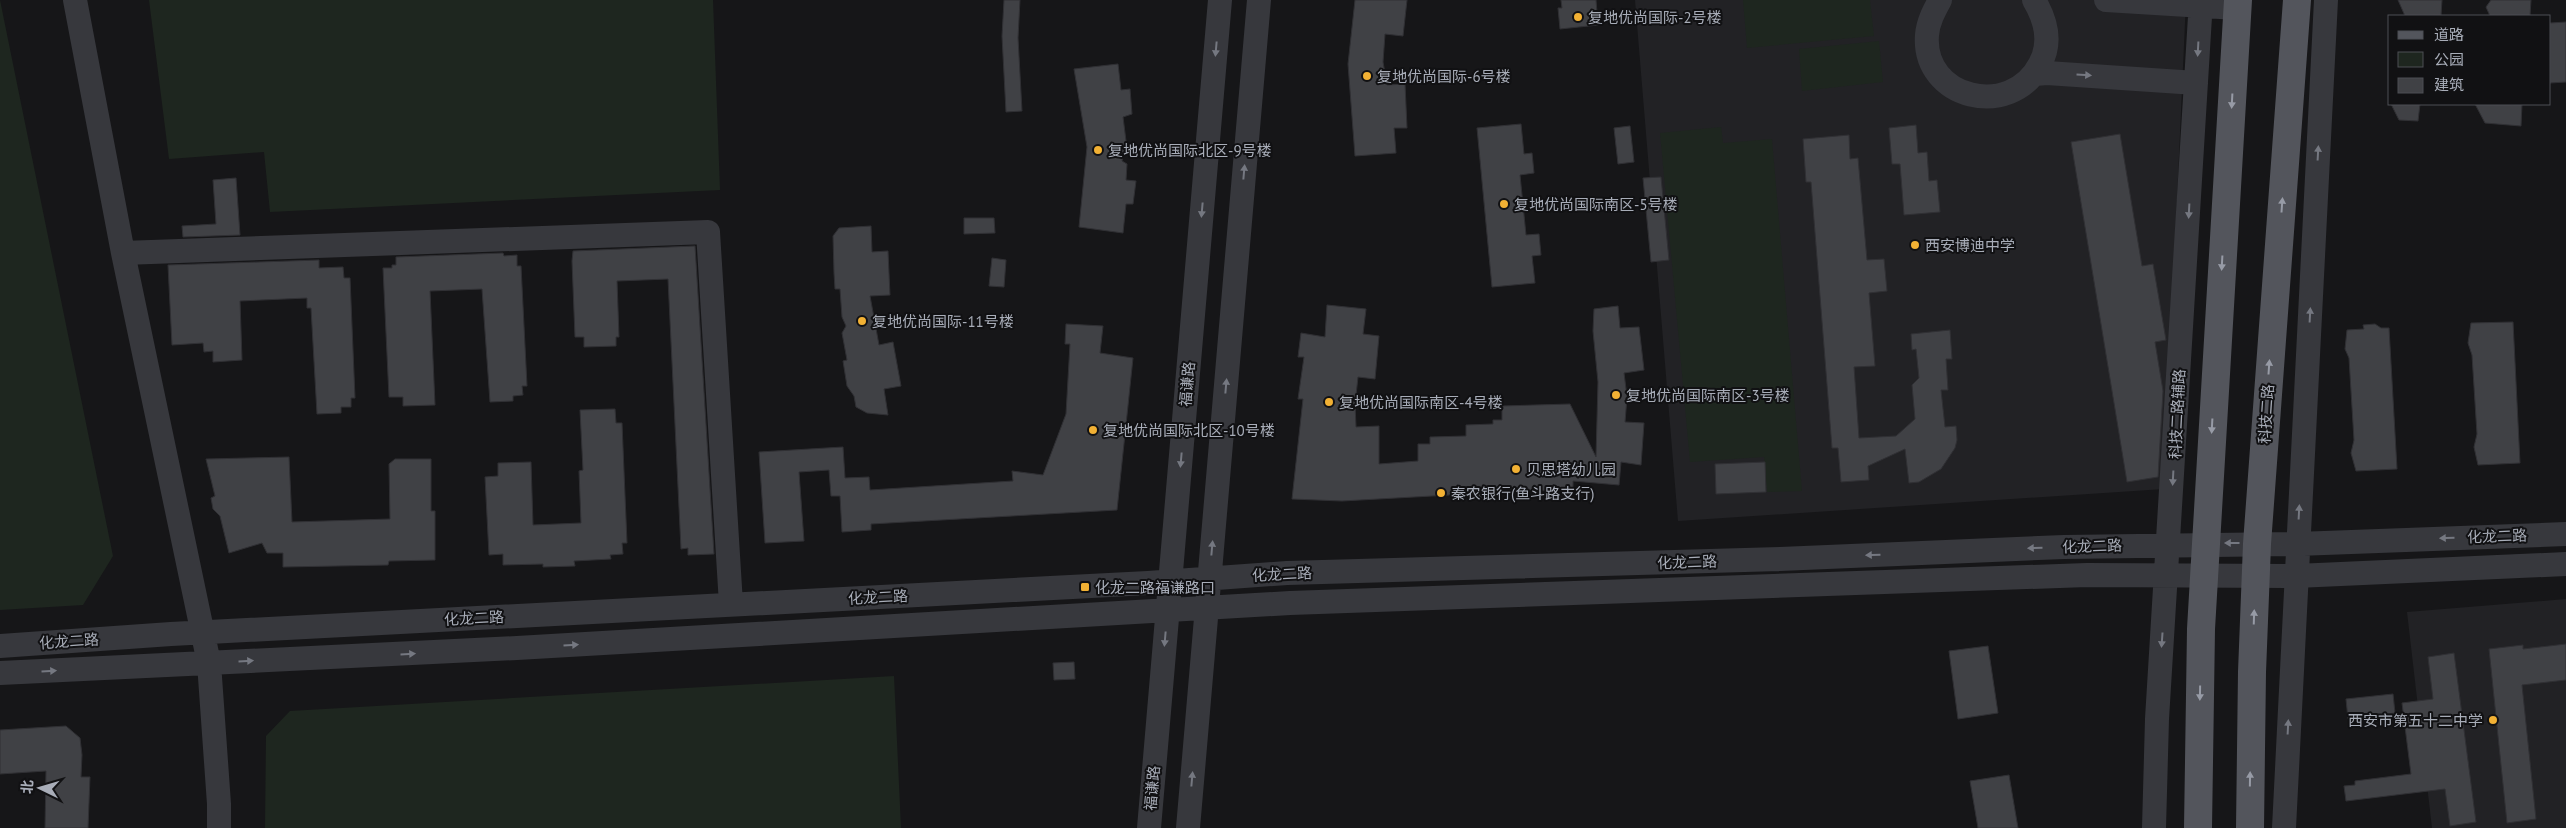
<svg xmlns="http://www.w3.org/2000/svg" width="2566" height="828" viewBox="0 0 2566 828" font-family="'PT Sans','Noto Sans SC',sans-serif">
<rect width="100%" height="100%" fill="#161618"/>
<path fill="#222225" d="M1635,0H2186L2164,489L1678,521Z
M2566,599V828H2432L2407,612Z"/>
<path fill="#1e261f" d="M0,0L113,556L83,605L0,610Z
M149,0H713L720,190L270,212L264,152L169,159Z
M1743,0H1870L1874,36L1747,48Z
M1879,41L1883,82L1802,91L1799,49Z
M1721,127L1723,143L1772,139L1802,491L1767,492L1764,457L1690,462L1660,133Z
M894,676L901,828H265L266,736L290,711Z"/>
<path fill="#404145" stroke="#303034" d="M1004,0H1020L1018,38L1022,111L1006,112L1002,36Z
M1355,0H1407L1403,36L1385,34L1383,62L1387,85L1405,84L1407,128H1394L1396,153L1355,156L1348,64Z
M1561,0H1596L1598,25L1560,29L1558,8H1562Z
M2398,0H2442L2441,16H2405Z
M2491,0H2531L2530,16H2490L2486,7Z
M2566,22V82L2550,83V23Z
M1118,64L1121,90L1130,89L1132,114L1123,117L1126,141L1122,161L1127,164L1126,180L1136,181L1133,204H1126L1123,233L1079,227L1087,147L1074,69Z
M2391,104H2420L2418,121L2399,120Z
M2475,104H2522L2521,126L2485,123Z
M1521,124L1524,154L1532,153L1534,173L1520,175L1526,235L1539,234L1541,255L1532,256L1535,283L1492,287L1477,128Z
M1916,125L1918,153L1927,152L1929,181L1937,180L1940,212L1904,215L1900,164H1892L1889,128Z
M1630,126L1634,162L1618,164L1614,128Z
M2120,134L2142,266L2153,264L2166,340L2155,342L2163,391L2158,477L2127,482L2071,142Z
M1849,135L1850,159L1858,158L1867,260L1884,259L1887,291L1869,293L1875,366L1854,367L1859,438L1896,436L1915,419L1912,385L1919,378L1916,349L1912,350L1911,334L1950,330L1952,359H1946L1948,390H1941L1945,427L1956,426L1957,440L1955,448L1941,469L1919,482L1909,483L1905,449L1868,466L1869,480L1841,482L1838,448H1832L1811,182H1806L1803,139Z
M1661,177L1669,260L1651,262L1643,178Z
M236,178L240,235L183,237L182,226L216,224L213,180Z
M964,218H994L995,233L964,234Z
M871,226L872,252L888,251L890,295L870,296L879,345L893,342L901,386L884,389L888,415L867,413L856,407L854,396L847,386L843,361L847,360L842,333L846,326L842,317L840,289H835L834,273L833,236L839,228Z
M695,246L714,554L688,555V548L681,549L668,279L617,281L619,337H616V346L584,347V337H575L572,261L573,251Z
M503,253L504,256L517,255V266H521L527,386H522L523,395L513,396V401L490,402L482,289L430,291L435,405L403,406V397H389L383,268H392V265H396V257Z
M992,258L1006,260L1004,287L989,286Z
M319,260V268L343,267L344,278H350L355,398H351V407H341V413L317,414L311,308H307V298L240,301L242,360L213,362V351L204,352L203,343L172,345L168,265Z
M1327,305L1366,309L1363,334L1379,336L1375,379L1358,377L1355,404L1356,427L1379,426V464L1418,461V444H1430V437L1466,436V425L1493,424V420H1502V406L1570,404L1596,457L1598,382L1593,331L1594,309L1618,306L1620,328L1639,327L1644,370L1624,373L1627,397L1625,422L1644,423L1641,465L1621,462L1619,485L1573,481V489L1493,493V497L1468,498V494L1342,501L1292,499L1303,399H1298L1304,357H1298L1301,333L1325,337Z
M2513,322L2520,463L2478,465L2474,447L2477,434L2472,355L2468,343L2471,323Z
M1066,324L1103,326L1100,353L1133,358L1117,510L871,524V530L842,532L840,496H831L829,470L799,472L804,541L765,543L759,452L843,447L845,478L869,477L870,490L1013,481L1012,471L1043,475L1066,414L1070,344H1065Z
M2375,324L2381,328H2389L2397,469L2356,471L2351,453L2354,440L2349,358L2345,349L2347,330L2364,329L2363,325Z
M615,409L616,423H622L627,543H622L623,554L610,555L611,559L574,561L575,566L543,567V564L503,565V554L489,555L485,477L498,476V463L531,462L533,525L581,523L579,471L583,470L580,410Z
M289,457L292,522L390,519L389,464L395,459H431V511H435V560L389,561L388,565L283,567V553H267L262,543L229,553L220,516L213,509L211,498L215,496L206,459Z
M1765,462L1766,492L1716,494L1715,464Z
M2566,644V680L2522,685L2536,819L2507,823L2489,649L2523,645V649Z
M1988,646L1998,713L1958,719L1949,651Z
M2454,653L2476,822L2450,826L2445,789L2346,801L2344,786L2355,785V781L2411,774L2402,703L2433,699L2428,657Z
M1074,662L1075,679L1054,680L1053,663Z
M2393,694L2395,713L2348,719L2346,699Z
M66,726L80,738L82,755L81,777H90L88,828H45L46,771L0,774V730Z
M2009,775L2018,828H1978L1970,781Z"/>
<g fill="none" stroke-linecap="round" stroke-linejoin="round">
<path stroke="#37383d" stroke-width="24" d="M75,0L123,253L209,663L219,804V828
M1940,0C1934,11 1928,22 1927,35C1922,99 2011,120 2040,64C2052,42 2046,20 2034,0
M2106,0L2237,8
M2035,74L2047,73L2196,83
M123,253L708,232L731,604
M0,646L171,634L1148,583L1287,573L1780,559L2064,547L2297,544L2566,534
M0,673L517,648L1290,603L2087,575L2296,576L2566,564
M1149,828L1220,0
M1188,828L1259,0
M2154,828L2157,719L2201,0
M2284,828L2326,0"/>
<path stroke="#53555c" stroke-width="28" d="M2198,828L2201,629L2238,0
M2250,828L2252,672L2257,544L2297,0"/>
</g>
<defs><path id="oneway-solid" d="M-6-.8H1V-3.2L6.5 0L1 3.2V.8H-6Z" transform="scale(1.25)"/></defs>
<g fill="#757881">
<use href="#oneway-solid" transform="translate(1216 49) rotate(95)"/>
<use href="#oneway-solid" transform="translate(2198 49) rotate(93)"/>
<use href="#oneway-solid" transform="translate(2084 75) rotate(4)"/>
<use href="#oneway-solid" transform="translate(2318 153) rotate(-87)"/>
<use href="#oneway-solid" transform="translate(1244 172) rotate(-85)"/>
<use href="#oneway-solid" transform="translate(1202 210) rotate(95)"/>
<use href="#oneway-solid" transform="translate(2189 211) rotate(93)"/>
<use href="#oneway-solid" transform="translate(2310 315) rotate(-87)"/>
<use href="#oneway-solid" transform="translate(1226 386) rotate(-85)"/>
<use href="#oneway-solid" transform="translate(1181 460) rotate(95)"/>
<use href="#oneway-solid" transform="translate(2173 478) rotate(93)"/>
<use href="#oneway-solid" transform="translate(2299 512) rotate(-87)"/>
<use href="#oneway-solid" transform="translate(2447 538) rotate(178)"/>
<use href="#oneway-solid" transform="translate(2232 543) rotate(-180)"/>
<use href="#oneway-solid" transform="translate(1212 548) rotate(-85)"/>
<use href="#oneway-solid" transform="translate(2035 548) rotate(178)"/>
<use href="#oneway-solid" transform="translate(1873 555) rotate(178)"/>
<use href="#oneway-solid" transform="translate(1165 639) rotate(95)"/>
<use href="#oneway-solid" transform="translate(2162 640) rotate(94)"/>
<use href="#oneway-solid" transform="translate(571 645) rotate(-3)"/>
<use href="#oneway-solid" transform="translate(408 654) rotate(-3)"/>
<use href="#oneway-solid" transform="translate(246 661) rotate(-3)"/>
<use href="#oneway-solid" transform="translate(49 671) rotate(-3)"/>
<use href="#oneway-solid" transform="translate(2288 727) rotate(-87)"/>
<use href="#oneway-solid" transform="translate(1192 779) rotate(-85)"/>
</g>
<g fill="#979ba6">
<use href="#oneway-solid" transform="translate(2232 101) rotate(93)"/>
<use href="#oneway-solid" transform="translate(2282 205) rotate(-86)"/>
<use href="#oneway-solid" transform="translate(2222 263) rotate(93)"/>
<use href="#oneway-solid" transform="translate(2269 367) rotate(-86)"/>
<use href="#oneway-solid" transform="translate(2212 426) rotate(93)"/>
<use href="#oneway-solid" transform="translate(2254 617) rotate(-88)"/>
<use href="#oneway-solid" transform="translate(2200 693) rotate(91)"/>
<use href="#oneway-solid" transform="translate(2250 779) rotate(-89)"/>
</g>
<g fill="#f2b134" stroke="#111113" stroke-width="2">
<circle cx="1578" cy="17" r="5"/>
<circle cx="1367" cy="76" r="5"/>
<circle cx="1098" cy="150" r="5"/>
<circle cx="1504" cy="204" r="5"/>
<circle cx="1915" cy="245" r="5"/>
<circle cx="862" cy="321" r="5"/>
<circle cx="1616" cy="395" r="5"/>
<circle cx="1329" cy="402" r="5"/>
<circle cx="1093" cy="430" r="5"/>
<circle cx="1516" cy="469" r="5"/>
<circle cx="1441" cy="493" r="5"/>
<rect x="1080" y="582" width="10" height="10" rx="2.5"/>
<circle cx="2493" cy="720" r="5"/>
</g>
<g text-anchor="middle" dominant-baseline="central" stroke-width="4" stroke-linejoin="round" paint-order="stroke">
<g font-size="15" fill="#a8adb8" stroke="#111113" text-anchor="start">
<text x="1588" y="17">复地优尚国际-2号楼</text>
<text x="1377" y="76">复地优尚国际-6号楼</text>
<text x="1108" y="150">复地优尚国际北区-9号楼</text>
<text x="1514" y="204">复地优尚国际南区-5号楼</text>
<text x="1925" y="245">西安博迪中学</text>
<text x="872" y="321">复地优尚国际-11号楼</text>
<text x="1626" y="395">复地优尚国际南区-3号楼</text>
<text x="1339" y="402">复地优尚国际南区-4号楼</text>
<text x="1103" y="430">复地优尚国际北区-10号楼</text>
<text x="1526" y="469">贝思塔幼儿园</text>
<text x="1451" y="493">秦农银行(鱼斗路支行)</text>
<text x="1095" y="587">化龙二路福谦路口</text>
<text x="2483" y="720" text-anchor="end">西安市第五十二中学</text>
</g>
<g font-size="15" fill="#a8adb8" stroke="#111113">
<text transform="translate(1187 384) rotate(-85)">福谦路</text>
<text transform="translate(2177 414) rotate(-87)">科技二路辅路</text>
<text transform="translate(2266 414) rotate(-86)">科技二路</text>
<text transform="translate(2497 536) rotate(-2)">化龙二路</text>
<text transform="translate(2092 546) rotate(-2)">化龙二路</text>
<text transform="translate(1687 562) rotate(-2)">化龙二路</text>
<text transform="translate(1282 574) rotate(-3)">化龙二路</text>
<text transform="translate(878 597) rotate(-3)">化龙二路</text>
<text transform="translate(474 618) rotate(-3)">化龙二路</text>
<text transform="translate(69 641) rotate(-4)">化龙二路</text>
<text transform="translate(1152 788) rotate(-85)">福谦路</text>
</g>
</g>
<rect x="2388" y="15" width="162" height="90" fill="#111113" stroke="#4d4f55"/>
<rect x="2398" y="31" width="25" height="8" fill="#53555c" stroke="#4d4f55"/>
<text x="2434" y="40" font-size="15" fill="#a8adb8">道路</text>
<rect x="2398" y="52" width="25" height="15" fill="#1e261f" stroke="#4d4f55"/>
<text x="2434" y="65" font-size="15" fill="#a8adb8">公园</text>
<rect x="2398" y="78" width="25" height="15" fill="#404145" stroke="#4d4f55"/>
<text x="2434" y="90" font-size="15" fill="#a8adb8">建筑</text>
<g transform="translate(40 788) rotate(275)" stroke="#111113" stroke-width="4" paint-order="stroke">
<path d="M0-4L9 19L0 12L-9 19Z" fill="#a8adb8"/>
<text y="-8" font-size="14" font-weight="bold" text-anchor="middle" fill="#a8adb8">北</text>
</g>
</svg>
